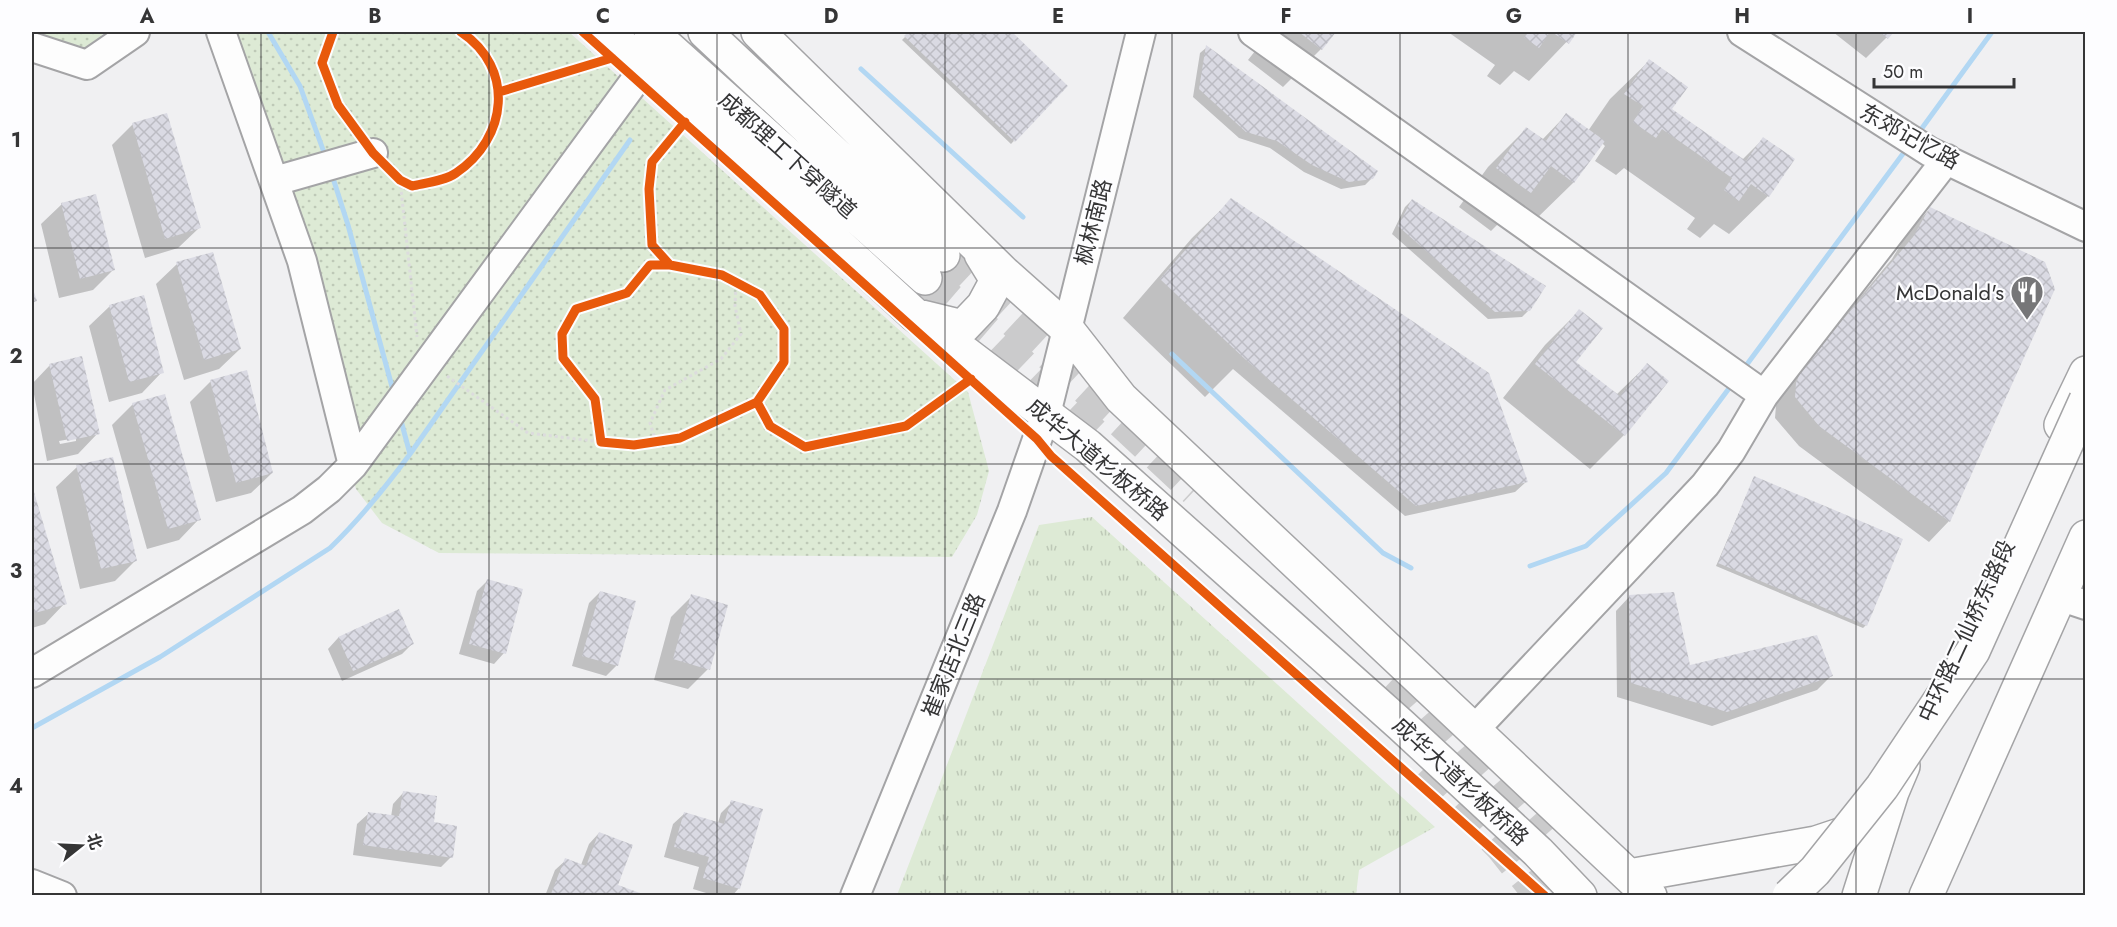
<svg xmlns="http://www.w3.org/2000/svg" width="2117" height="927" viewBox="0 0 2117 927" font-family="Jost,'Noto Sans SC',sans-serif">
<defs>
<pattern id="grass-tufts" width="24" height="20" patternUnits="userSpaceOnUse" patternTransform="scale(1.5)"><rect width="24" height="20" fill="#ddead5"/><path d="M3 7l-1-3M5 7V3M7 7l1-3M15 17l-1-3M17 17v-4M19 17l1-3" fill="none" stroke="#bec9b7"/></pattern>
<pattern id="park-dots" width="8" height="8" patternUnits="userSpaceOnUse" patternTransform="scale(1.5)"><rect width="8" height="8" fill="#ddead5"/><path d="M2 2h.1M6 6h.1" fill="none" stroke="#bec9b7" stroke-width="1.8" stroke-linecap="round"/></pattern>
<pattern id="building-cross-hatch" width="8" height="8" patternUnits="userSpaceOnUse" patternTransform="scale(1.5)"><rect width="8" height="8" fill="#dadae3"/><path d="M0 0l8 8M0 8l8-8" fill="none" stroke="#bcbcc3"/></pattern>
</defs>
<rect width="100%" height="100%" fill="#f0f0f2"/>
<path fill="url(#grass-tufts)" d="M1092,517L1435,827L1359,870L1356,895H897L1039,525Z"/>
<path fill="url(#park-dots)" d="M32,32H106L78,53L32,34Z
M205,32H569L968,392L989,471L977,515L952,557L439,553L382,523L356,489L286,245Z"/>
<path fill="#0003" fill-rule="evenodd" d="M910,32H1009L1066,86L1011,144L902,40Z
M1270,32H1334L1321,49L1283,87L1248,60Z
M1448,32H1576L1529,81L1514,71L1500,85L1487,76L1495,65Z
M1833,32H1892L1866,58Z
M1207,47L1372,178L1365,185L1341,189L1304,172L1270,148L1239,138L1193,97L1200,53Z
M1649,61L1670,110L1742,160L1763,139L1768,196L1729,234L1714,224L1700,238L1687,229L1695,218L1624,168L1616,175L1595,161L1605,146L1602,143L1573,183L1534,221L1515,207L1491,231L1459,207L1488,167L1526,129L1542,140L1566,115L1588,131L1610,99Z
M133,124L199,228L178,248L145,258L112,145Z
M1231,200L1526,482L1515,492L1405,516L1233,369L1205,397L1123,318L1192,238Z
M1412,200L1529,310L1522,317L1488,319L1392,234L1405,207Z
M62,204L113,270L93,290L59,298L41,224Z
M1931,208L1949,521L1929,542L1799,446L1775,418L1776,405L1782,390L1892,259L1910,229Z
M177,264L240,349L219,369L184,380L156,284Z
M110,306L162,372L142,393L109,402L89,326Z
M1579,311L1574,362L1616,395L1647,365L1624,435L1590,469L1503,398L1545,345Z
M50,365L98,433L78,454L47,461L32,384ZM76,438V441L60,444L59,441Z
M211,381L272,473L251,493L216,502L190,402Z
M133,404L199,519L179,540L147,549L112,425Z
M77,467L136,560L115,581L80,589L56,487Z
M1754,478L1866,625L1863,628L1716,566Z
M33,494L65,603L45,624L32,628Z
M488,580L504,653L494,664L459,654L477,591Z
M600,592L617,665L606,676L572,666L589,603Z
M692,596L708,669L688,689L654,680L671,617Z
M1630,596L1688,667L1831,676L1817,690L1712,726L1617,697L1616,611Z
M398,611L412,644L402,654L342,681L328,649L338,638Z
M403,793L432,824L451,857L441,867L353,855L357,824L368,814L391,817L393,804Z
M732,802L739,888L732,896H716L693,889L699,867L664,857L673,824L684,814L718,823L721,813Z
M599,833L616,885L638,896H545L555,870L566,860L581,865L589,844Z"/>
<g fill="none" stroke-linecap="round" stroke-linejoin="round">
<path stroke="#b2d7f3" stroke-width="5" d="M268,32L300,86L326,158
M861,69L1023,217
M1917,135L1992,32
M332,175L348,225L394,394
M1172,354L1383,553L1411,568
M1742,371L1908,147
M400,417L410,454
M1530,566L1586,546L1666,473L1733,383
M32,728L160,657L330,548C360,519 385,488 410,454L630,140"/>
</g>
<path fill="url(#building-cross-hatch)" d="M908,32H1012L1068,86L1015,142L904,36Z
M1299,32H1336L1322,50Z
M1528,32H1550L1539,48L1524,37Z
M1552,32H1577L1569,44Z
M1879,32H1894L1888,39Z
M1206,45L1378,171L1373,179L1349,182L1312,165L1277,141L1246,132L1199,89Z
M1649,59L1688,87L1672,109L1746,161L1763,137L1795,159L1769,197L1751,184L1739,201L1724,190L1732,178L1662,129L1656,138L1633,122L1643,106L1624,94Z
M167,113L201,228L165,239L132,123Z
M1566,113L1605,141L1574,183L1551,166L1531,193L1496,168L1526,127L1546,141Z
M96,194L115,270L80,279L61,203Z
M1231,198L1489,373L1528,482L1416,506L1245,359L1160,279Z
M1412,199L1546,286L1530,311L1495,312L1398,226Z
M1930,207L2045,262L2055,289L1950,522L1819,426L1795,397L1796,383L1802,368L1913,237Z
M213,252L241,349L204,360L176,262Z
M32,286L37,301L32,303Z
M144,295L164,373L129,382L109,305Z
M1579,309L1603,328L1576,362L1620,396L1647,363L1669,381L1625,436L1535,364Z
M82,356L100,434L67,441L49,364Z
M247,370L273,473L236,483L210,380Z
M165,394L201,520L168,529L132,403Z
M113,457L137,561L101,569L76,465Z
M1754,476L1903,539L1867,626L1718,563Z
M34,492L67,604L35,613L32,600V493Z
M487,579L523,589L506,654L469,644Z
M600,591L636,601L618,666L582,656Z
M1674,592L1690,665L1817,635L1833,676L1727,712L1631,683L1629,595Z
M691,594L728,605L710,670L673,659Z
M399,609L414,644L353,671L338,637Z
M403,791L437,796L434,822L457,826L453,858L363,845L368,812L399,816Z
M731,800L763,809L740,889L703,878L709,857L674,847L684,812L724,824Z
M599,832L633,845L618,885L640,893L639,896L551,894L565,858L586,866Z"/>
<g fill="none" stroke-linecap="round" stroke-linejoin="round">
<path stroke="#cbcbcc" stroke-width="33" stroke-dasharray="33 16" stroke-linecap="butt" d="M943,255L1195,490
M925,278L989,333L1104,444
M1395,677L1418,699L1541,839
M1426,767L1502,847L1541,896"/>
<g stroke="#a4a4a6" stroke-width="32">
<path id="minor" d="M221,32L302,261L353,465
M1253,32L1764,395L1731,451L1705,485L1474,730
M1742,32L1930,152L2086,227
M32,47L87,65L135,32
M275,181L373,153
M1764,395L1947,159
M2059,596L2086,605
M32,673L302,510L329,489L353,465L645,67
M32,884L62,896
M855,896L1012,511L1046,414L1141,32"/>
</g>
<g stroke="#a4a4a6" stroke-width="36">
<path id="major" d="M607,32L915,315L1088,446L1401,725L1538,852L1580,896
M651,32L925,278
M705,32L943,255
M758,32L1004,273L1067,329L1121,398L1650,896
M922,317L963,327L983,306L997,280L981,254
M2061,425L2086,373
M1629,876L1816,843L1858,829
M1859,896L1892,792L1903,766
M1926,896L2086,537"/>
</g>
<path stroke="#dcdcdd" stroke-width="3" stroke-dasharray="3 3" stroke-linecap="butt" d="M400,180L417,337
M447,376L528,433L601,442
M656,442L650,423L665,390L721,359L741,334L735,306L736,283"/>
<use href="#minor" stroke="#fdfdfd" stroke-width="28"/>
<use href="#major" stroke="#fdfdfd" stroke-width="33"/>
<g stroke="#a4a4a6" stroke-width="36" stroke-linecap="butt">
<path id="major-bridge" d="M1789,896L1815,871L1882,787L1973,651L2086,400"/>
</g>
<use href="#major-bridge" stroke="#fdfdfd" stroke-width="33"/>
<g stroke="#fdfdff" stroke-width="13">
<path id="cycleway" d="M333,32L322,63L338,105L373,153L400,180L412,186C425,183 445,181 456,173C508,138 515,68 461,32
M583,32L1037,439L1051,456L1545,896
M499,92L612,58
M685,122L652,162L649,189L652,245L670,265L722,275L760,295L784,329V362L757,402L770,426L805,447L906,426L971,379
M670,265H650L627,293L576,309L562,334L563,358L595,399L601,442L634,445L680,438L757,402"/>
</g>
<use href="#cycleway" stroke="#e8590c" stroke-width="9"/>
</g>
<path fill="none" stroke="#353536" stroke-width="1.5" stroke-opacity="0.55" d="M261,32V896M489,32V896M717,32V896M945,32V896M1172,32V896M1400,32V896M1628,32V896M1856,32V896M32,248H2086M32,464H2086M32,679H2086"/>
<defs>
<g id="restaurant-pin" transform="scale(1.725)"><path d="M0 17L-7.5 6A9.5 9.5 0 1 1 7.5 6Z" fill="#767678" stroke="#fdfdff"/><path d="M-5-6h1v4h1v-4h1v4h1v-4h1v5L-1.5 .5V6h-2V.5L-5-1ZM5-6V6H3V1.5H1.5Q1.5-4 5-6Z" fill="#fff"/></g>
</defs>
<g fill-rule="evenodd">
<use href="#restaurant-pin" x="2027" y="292"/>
</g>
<g text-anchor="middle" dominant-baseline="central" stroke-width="4.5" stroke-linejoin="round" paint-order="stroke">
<g font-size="22" fill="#353536" stroke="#fdfdff">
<text transform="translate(1910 136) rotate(29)">东郊记忆路</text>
<text transform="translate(788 155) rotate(42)">成都理工下穿隧道</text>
<text transform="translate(1093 222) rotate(-76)">枫林南路</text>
<text transform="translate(1098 459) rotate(40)">成华大道杉板桥路</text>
<text transform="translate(1966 631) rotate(-65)">中环路二仙桥东路段</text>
<text transform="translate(953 655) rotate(-68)">崔家店北三路</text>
<text transform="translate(1461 781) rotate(43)">成华大道杉板桥路</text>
</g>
<g font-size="22" fill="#353536" stroke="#fdfdff" text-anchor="end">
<text x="2004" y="292">McDonald's</text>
</g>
</g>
<rect width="2117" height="927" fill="none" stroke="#fdfdff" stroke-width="66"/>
<g transform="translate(81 846) rotate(72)" stroke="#fdfdff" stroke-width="4.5" paint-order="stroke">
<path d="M0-4.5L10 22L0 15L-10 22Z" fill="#353536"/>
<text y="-9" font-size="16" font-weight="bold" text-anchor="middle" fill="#353536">北</text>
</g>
<path d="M1874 78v9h140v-9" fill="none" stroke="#353536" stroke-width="3"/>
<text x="1883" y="78" font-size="18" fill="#353536" stroke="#fdfdff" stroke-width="4.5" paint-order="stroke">50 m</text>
<rect x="33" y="33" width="2051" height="861" fill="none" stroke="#353536" stroke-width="2"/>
<g font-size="20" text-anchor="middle" font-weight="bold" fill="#353536">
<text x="147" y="23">A</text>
<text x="375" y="23">B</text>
<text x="603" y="23">C</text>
<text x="831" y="23">D</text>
<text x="1058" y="23">E</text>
<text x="1286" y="23">F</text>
<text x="1514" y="23">G</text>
<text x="1742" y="23">H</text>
<text x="1970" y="23">I</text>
<text x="16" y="147">1</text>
<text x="16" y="363">2</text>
<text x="16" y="578">3</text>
<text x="16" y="793">4</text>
</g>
</svg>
